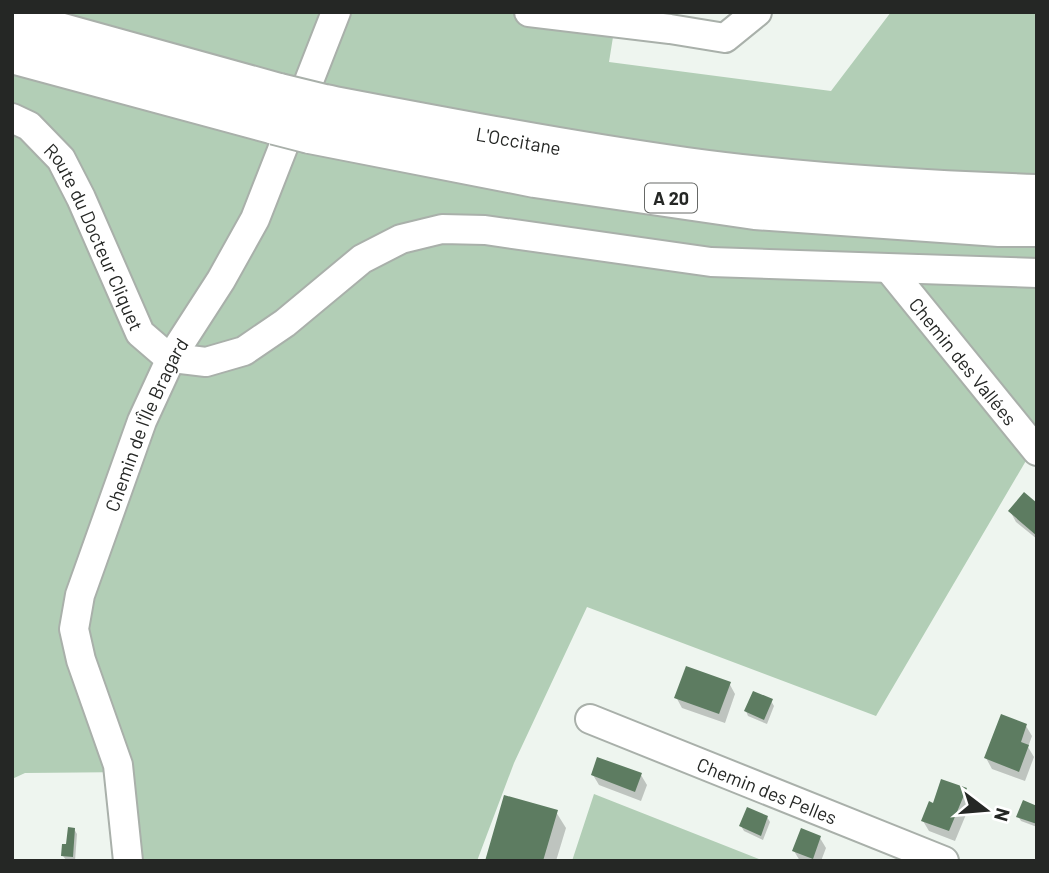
<svg xmlns="http://www.w3.org/2000/svg" width="1049" height="873" viewBox="0 0 1049 873" font-family="Barlow,sans-serif">
<rect width="100%" height="100%" fill="#eef5ef"/>
<path fill="#b2ceb6" d="M12,12H617L609,62L831,91L891,12H1037V442L876,716L587,607L514,763L477,861H140L133,772L25,773L12,779Z
M594,794L764,861H572Z"/>
<path fill="#0003" d="M1037,505V539L1016,522L1010,511Z
M729,683L735,694L725,723L682,708L676,697Z
M771,701L774,706L767,724L748,716L746,711Z
M1026,726L1032,736L1028,747L1034,757L1025,781L992,769L986,758Z
M593,775H641L647,785L641,801L599,785Z
M965,790L972,800L955,841L929,831L923,821L934,805Z
M1037,807V827L1021,821L1018,816Z
M556,812L566,828L556,861H486Z
M767,817L770,822L763,840L744,831L741,826Z
M74,829L77,834L75,861L66,860L63,856Z
M820,838L826,848L821,861H800L794,851Z"/>
<path fill="#5d7c61" d="M1024,492L1037,503V536L1008,511Z
M686,666L731,682L719,714L674,698Z
M753,691L773,699L764,720L744,711Z
M1001,714L1027,724L1021,742L1029,745L1019,772L984,758Z
M597,757L642,773L635,792L591,775Z
M941,779L967,788L949,831L921,821L929,801L933,803Z
M504,795L558,810L543,861H485Z
M1023,800L1037,806V824L1016,817Z
M747,807L768,816L761,836L739,826Z
M68,827L75,828L73,857L61,856L62,844H66Z
M801,828L821,836L813,859L792,851Z"/>
<g fill="none" stroke-linecap="round" stroke-linejoin="round">
<g stroke="#a9b0aa" stroke-width="32">
<g id="minor">
<path d="M529,12L670,29L725,38L757,12"/>
<path id="s1" d="M12,118L29,126L61,159L81,198L140,333L162,352L181,359L206,362L244,351L285,323L362,259L401,239L442,229L485,230L711,262L1037,273"/>
<path id="s2" d="M890,270L1037,451"/>
<path id="s3" d="M590,719L944,861"/>
<path id="s4" d="M128,861L118,765L81,660L74,629L80,595L142,421L172,356L221,280L255,219L336,12"/>
</g>
</g>
<g stroke="#a9b0aa" stroke-width="42">
<g id="highway">
<path d="M12,19L279,93"/>
<path d="M12,54L275,125"/>
<path id="s5" d="M324,104C445,127 565,150 686,167C802,183 920,190 1037,194"/>
<path d="M310,134L535,178L755,210L999,227H1037"/>
</g>
</g>
<use href="#minor" stroke="#fff" stroke-width="28"/>
<use href="#highway" stroke="#fff" stroke-width="38"/>
<g stroke="#a9b0aa" stroke-width="42" stroke-linecap="butt">
<path id="highway-bridge" d="M279,93L324,104
M275,125L310,134"/>
</g>
<use href="#highway-bridge" stroke="#fff" stroke-width="38"/>
</g>
<g text-anchor="middle" dominant-baseline="central" stroke-width="5" stroke-linejoin="round" paint-order="stroke">
<rect fill="#fff" stroke="#666866" stroke-width="2" x="645" y="183.5" width="52" height="29" rx="5"/>
<g font-size="18" font-weight="bold" fill="#252725">
<text x="671" y="198">A 20</text>
</g>
<g font-size="19" fill="#252725" stroke="#fff">
<text stroke="none"><textPath href="#s5" startOffset="198">L'Occitane</textPath></text>
<text stroke="none"><textPath href="#s1" startOffset="149">Route du Docteur Cliquet</textPath></text>
<text stroke="none"><textPath href="#s2" startOffset="117">Chemin des Vallées</textPath></text>
<text stroke="none"><textPath href="#s4" startOffset="457">Chemin de l'Île Bragard</textPath></text>
<text stroke="none"><textPath href="#s3" startOffset="191">Chemin des Pelles</textPath></text>
</g>
</g>
<rect width="1049" height="873" fill="none" stroke="#252725" stroke-width="28"/>
<g transform="translate(986 810) rotate(106)" stroke="#ffffff" stroke-width="5" paint-order="stroke">
<path d="M0-5L12 26L0 18L-12 26Z" fill="#252725"/>
<text y="-10" font-size="19" font-weight="bold" text-anchor="middle" fill="#252725">N</text>
</g>
</svg>
